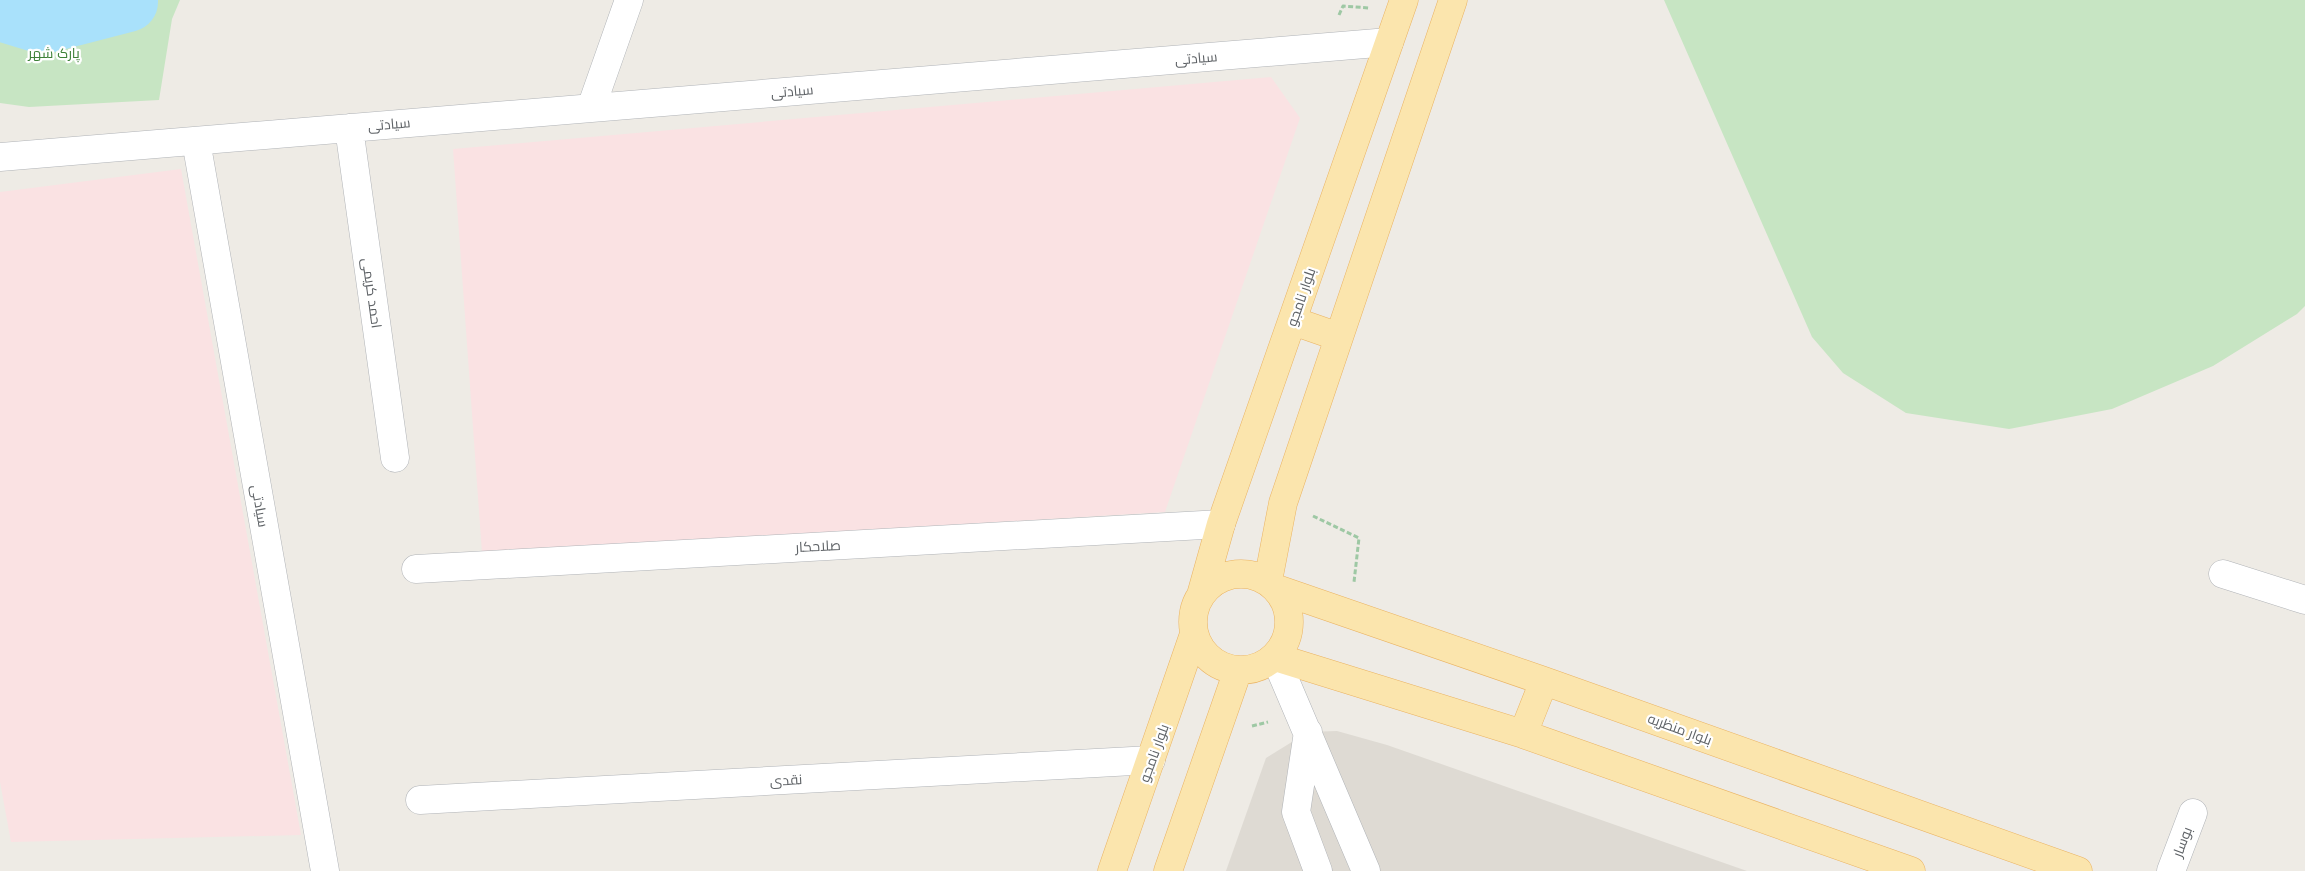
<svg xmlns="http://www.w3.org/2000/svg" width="2305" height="871" viewBox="0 0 2305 871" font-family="Quicksand,Cairo,sans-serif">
<rect width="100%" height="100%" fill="#eeebe5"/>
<path fill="#dedad3" d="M1337,731L1387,745L1747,871H1226L1266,758L1308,732Z"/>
<path fill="#fae2e3" d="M1271,77L1300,118L1165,512L482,553L453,149Z
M181,169L301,835L11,842L0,782V192Z"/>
<path fill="#c7e5c3" d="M0,0H180L172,19L159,100L29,107L0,103Z
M1664,0H2305V306L2297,314L2213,366L2112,409L2009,429L1906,413L1843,373L1812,337Z"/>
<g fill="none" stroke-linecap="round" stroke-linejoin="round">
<path stroke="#a9e1fb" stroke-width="60" d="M0,11L43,24L128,2V0"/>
<g stroke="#b0b3b7" stroke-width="29">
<path id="minor" d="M591,108L629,0
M349,128L395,458
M196,141L325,871
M0,157L1389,42
M416,569L1221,524
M2223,574L2305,600
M1275,657L1366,871
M1308,732L1296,812L1318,871
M420,800L1151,760
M2171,871L2193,813"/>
</g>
<g stroke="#eab362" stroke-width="29">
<path id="major" d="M1293,321L1339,337
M1193 622a48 48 0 1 1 96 0a48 48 0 1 1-96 0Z
M1268,581L1283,503L1453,0
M1280,590L1544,681L2078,871
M1201,595L1221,524L1404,0
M1275,657L1523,734L1911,871
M1523,734L1544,681
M1112,871L1194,634
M1168,871L1238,670"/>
</g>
<path stroke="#9ec8a4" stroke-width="3" stroke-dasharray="5 2.5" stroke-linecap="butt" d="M1339,15L1343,6L1369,8
M1313,516L1359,538L1354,582
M1252,726L1268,722"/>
<use href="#minor" stroke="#fff" stroke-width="28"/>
<use href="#major" stroke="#fbe5ad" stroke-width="28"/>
</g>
<g text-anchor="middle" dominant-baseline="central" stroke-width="4.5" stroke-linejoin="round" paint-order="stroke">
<g font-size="14" fill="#3e8038" stroke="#fff">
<text x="54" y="53">پارک شهر</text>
</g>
<g font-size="14" fill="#5d6165" stroke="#fff">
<text transform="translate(1196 58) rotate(-5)">سیادتی</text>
<text transform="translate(792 91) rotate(-5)">سیادتی</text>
<text transform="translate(389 124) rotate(-5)">سیادتی</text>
<text transform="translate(372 293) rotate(82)">احمد کریمی</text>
<text transform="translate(1301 297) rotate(-71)">بلوار نامجو</text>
<text transform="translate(260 506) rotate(80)">سیادتی</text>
<text transform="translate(818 546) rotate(-3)">صلاحکار</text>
<text transform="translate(1680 729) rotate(20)">بلوار منظریه</text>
<text transform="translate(1154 753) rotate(-70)">بلوار نامجو</text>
<text transform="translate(786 780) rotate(-3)">نقدی</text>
<text transform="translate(2182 842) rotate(-69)">بوسار</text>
</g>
</g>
</svg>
